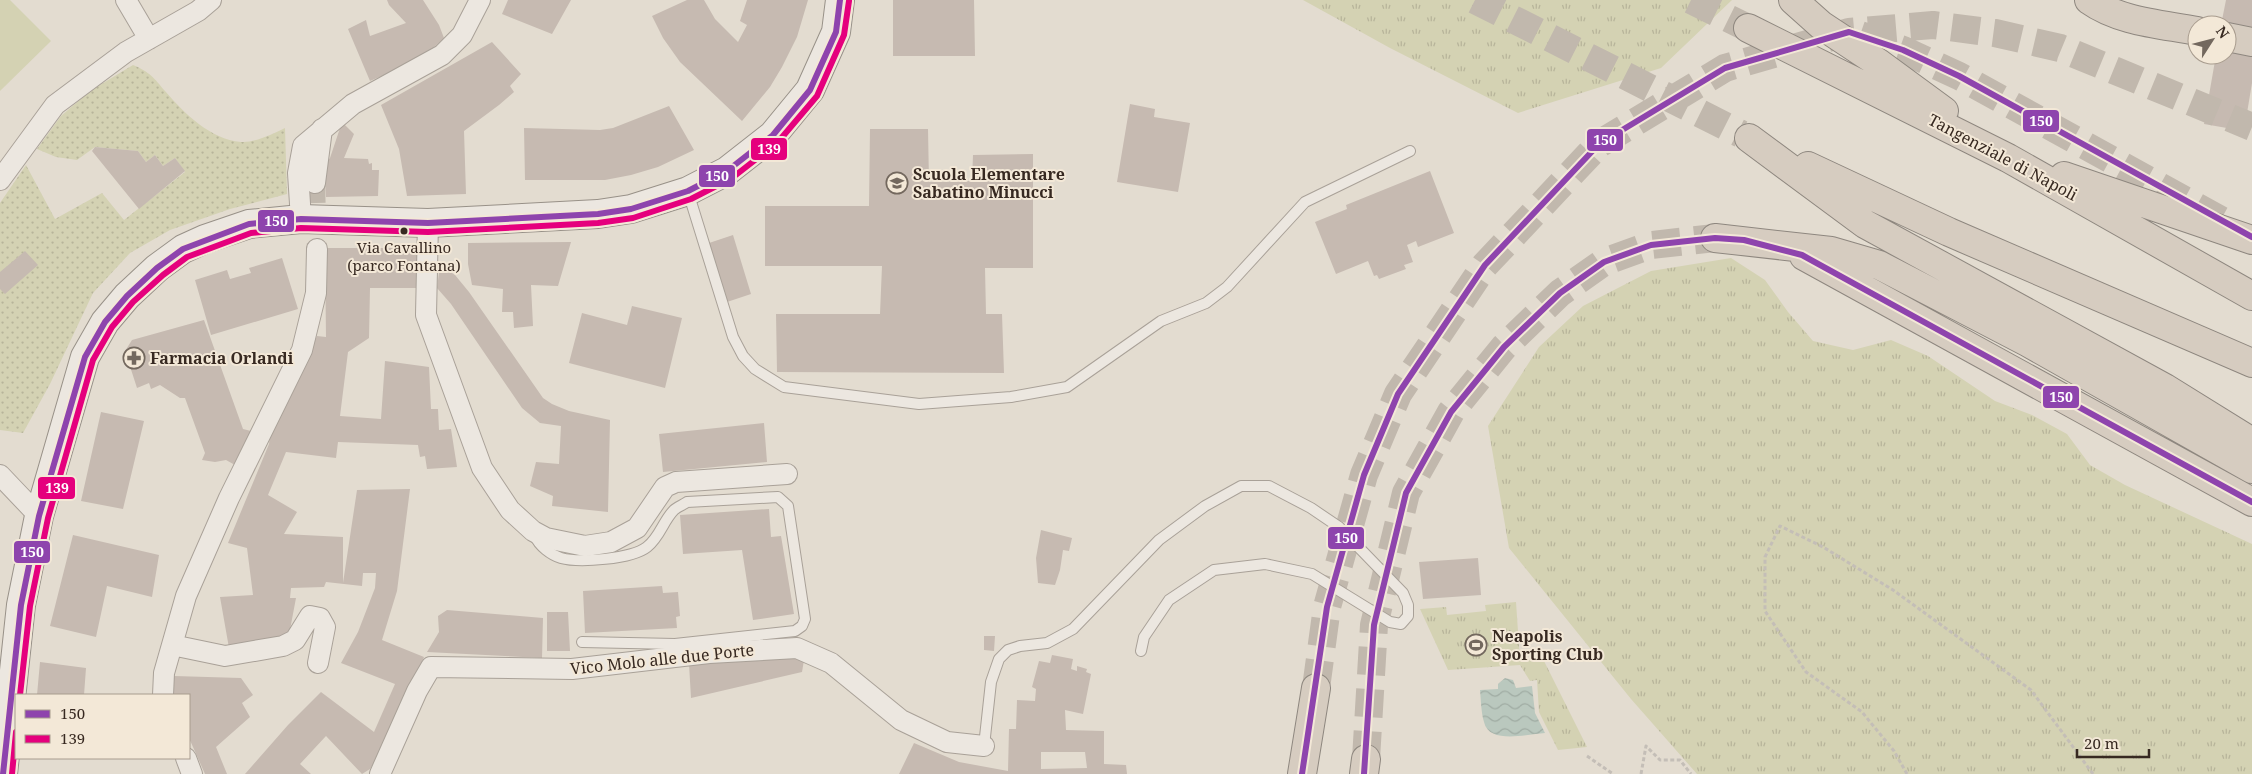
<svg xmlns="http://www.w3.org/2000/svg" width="2252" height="774" viewBox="0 0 2252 774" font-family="'Noto Serif',serif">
<defs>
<pattern id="grass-tufts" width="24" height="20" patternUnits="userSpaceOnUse" patternTransform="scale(1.25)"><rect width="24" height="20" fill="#d4d2b3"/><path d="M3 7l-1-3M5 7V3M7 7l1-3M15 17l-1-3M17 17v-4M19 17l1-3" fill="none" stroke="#b7b49a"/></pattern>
<pattern id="garden-dots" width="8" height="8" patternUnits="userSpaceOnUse" patternTransform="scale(1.25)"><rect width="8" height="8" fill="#d4d2b3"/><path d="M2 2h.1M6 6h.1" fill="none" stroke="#b7b49a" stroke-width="1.8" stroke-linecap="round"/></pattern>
<pattern id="water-waves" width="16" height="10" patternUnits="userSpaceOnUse" patternTransform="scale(1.25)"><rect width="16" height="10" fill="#bac8be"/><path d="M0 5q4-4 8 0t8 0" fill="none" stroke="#a0aca3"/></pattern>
</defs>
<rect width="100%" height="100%" fill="#e3dcd0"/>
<path fill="url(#grass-tufts)" d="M1303,0H1732L1661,68L1518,113L1390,48Z
M1731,258L1765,280L1788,312L1813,341L1853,350L1891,340L1928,356L1995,401L2032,415L2067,434L2090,465L2125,485L2252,544V774H1697L1631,699L1509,548L1488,426L1539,347L1583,306L1651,271Z
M1516,602L1520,661L1543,659L1587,747L1558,750L1539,712L1537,680L1530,681L1520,665L1448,670L1420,609L1446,607L1447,615L1486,611L1485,605Z"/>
<path fill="url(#garden-dots)" d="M133,65C150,72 154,78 165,91C185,114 210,139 241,142C255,143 272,134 285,128L287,194L230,209L170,230L130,253L93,293L50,384L23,433L0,430V203L26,165L55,219L102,193L124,220L185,172L175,158L163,166L155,155L146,162L138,151L95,147L77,160L56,157L37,149L61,116L90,91Z"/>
<path fill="#d4d2b3" d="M0,0H10L51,41L0,91Z"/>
<path fill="url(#water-waves)" d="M1505,678L1513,680L1516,688L1532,686L1535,713L1545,733C1528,734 1489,745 1484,722C1481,712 1481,700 1480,690L1498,689V684Z"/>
<path fill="#c6bab1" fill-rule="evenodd" d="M387,0H423L439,25L444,38L421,59L370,81L348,29L366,20L370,36L406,23L389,5Z
M508,0H571L552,34L502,14Z
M687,0H704L715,19L738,42L747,25L740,21L747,0H808L797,37L782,67L770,87L742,121L680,62L663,38L652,16Z
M893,0H974L975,56H893Z
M2226,0H2252V83L2244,131L2204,124L2216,55H2227V25H2221Z
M492,42L521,74L510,86L514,92L499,105L464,131L466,194L407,196L399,149L381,105Z
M1130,104L1155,109L1154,117L1190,123L1178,192L1117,182Z
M669,106L694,150L658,167L631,175L605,180H525L524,128L600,130L613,128Z
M342,122L354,134L344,158L368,159L369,164L372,163V170H379L378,196L326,197L324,165L330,158Z
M870,129H928L929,182L972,181L973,155L1033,154V268H985L986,314H1002L1004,373L777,372L776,314H880L882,266H765V206H869Z
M95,147L138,151L146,162L155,155L163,166L175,158L185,171L139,209L92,151Z
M1430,171L1454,233L1418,247L1416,241L1407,245L1413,262L1404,265L1406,269L1379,279L1377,275L1374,276L1368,261L1336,274L1315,222L1347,209L1346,205Z
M733,235L751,294L724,303L706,244Z
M571,242L558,286L531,285L533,326L514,328L513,312H502L503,289L472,285L468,264V243Z
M325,248H419L420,288H370L369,338L348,352L340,416L381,419L385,361L429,367L431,409H438L439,430L451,429L457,467L427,469L425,456L420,457L418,445L338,442L336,458L286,452L268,495L297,512L284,534L343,537V583L357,490L410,489L397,591L382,640L424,657L390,737L370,769L362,774L326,736L300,764L311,774H245L288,725L321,692L374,732L395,684L341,663L358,632L375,588L376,573H363L362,586L326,582L324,587L291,588L290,598H296L289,635L229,648L220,597L253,595L247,548L228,543L269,444L270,435L317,336L326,337Z
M25,251L38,265L5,294L0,289V272Z
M282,258L298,309L211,335L195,280L227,270L230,279L251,273L249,268Z
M440,265L455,275L469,292L543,398L552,404L569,411L610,420L608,512L552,506L553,496L530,486L536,462L559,464L561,426L540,423L522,408L451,304L437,288Z
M632,306L682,318L665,388L569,363L582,313L627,325Z
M204,320L243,429L251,431L235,465L226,460L215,462L202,460L205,453L185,398H180L160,385L151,389L149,383L137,388L125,351L132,340Z
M101,412L144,421L123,509L81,501Z
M764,423L767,462L663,472L659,434Z
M769,509L771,537L781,536L794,614L753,620L742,550L683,554L680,515Z
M1041,530L1072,538L1069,551L1063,550L1060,570L1055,585L1038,583L1036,558Z
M73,535L159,555L152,597L107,586L96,637L50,626Z
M1478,558L1481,595L1423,599L1419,562Z
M662,586L663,593L678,592L680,616L676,617L677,628L585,633L583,591Z
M447,610L543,618L542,658L427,652L439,632L438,616Z
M547,612H568L570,651H547Z
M984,636H995L994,651L984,650Z
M1052,655L1073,659L1071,669L1077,671V666L1087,669L1086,672L1091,674L1083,714L1065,710L1066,730L1104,731V764L1126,765L1127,774H899L914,743L959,762L1008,771L1009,729H1016L1017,700L1035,701L1036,689L1032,687L1039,661L1050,663ZM1041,752H1085L1087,768L1041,769Z
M790,656L804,660L802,672L691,698L689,664Z
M40,662L86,668L84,695H37Z
M174,676L241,678L253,695L242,703L250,717L216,747L227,774H205L189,738V695H171Z"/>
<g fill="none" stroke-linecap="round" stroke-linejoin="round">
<path stroke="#c1b8ad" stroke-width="20" stroke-dasharray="20 10" stroke-linecap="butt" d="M315,183L317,249"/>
<path stroke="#c1b8ad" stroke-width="28" stroke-dasharray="28 14" stroke-linecap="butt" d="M1475,0L1741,134
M1691,0L1748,28
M1860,35L1903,50L1959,76L2228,224
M1316,688L1327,607L1364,475L1398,394L1485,265L1599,144L1725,68L1849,32L1933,25L1995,33L2060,48L2252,127
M1366,759L1374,625L1406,493L1451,412L1504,347L1560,293L1604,262L1651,245L1715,238"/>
<g stroke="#a9a198" stroke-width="12">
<path id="lane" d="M688,192L733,337L743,356L755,369L784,387L919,404L1011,397L1067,387L1161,321L1206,303L1227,287L1305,202L1410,151
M535,536C539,546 551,555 561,558C579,563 632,559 647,547C660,537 663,521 674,510C677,507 683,505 687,502L778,497L788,506L805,619L802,626L795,631L675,644L582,642
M984,746L991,682L999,659L1008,650L1020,646L1047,643L1073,629L1159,540L1205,506L1241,486H1269L1311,508L1339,527L1403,593L1408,605V616L1401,624L1390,622L1312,574L1265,564L1214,570L1169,600L1144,637L1141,651"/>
</g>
<g stroke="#a9a198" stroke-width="22">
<path id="street" d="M126,0L149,39
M0,180L55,105L126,52L198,11L211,0
M315,183L322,129
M301,219L298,173L303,146L353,104L442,55L462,35L480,0
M428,223L426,315L482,468L510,510L533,531L546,538L585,546L611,542L637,528L665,487L676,482L787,474
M0,475L39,516
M172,645L225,656L283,646L295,640L310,616L320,618L325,627L318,663
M163,695L164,673L186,596L229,498L302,350L316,293L317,249
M186,758L192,774
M380,774L417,691L431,667L572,669L709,653L797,648L831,663L901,720L947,742L984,746"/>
</g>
<g stroke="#989188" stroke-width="30">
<path id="secondary" d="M3,774L21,605L39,516L85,357L105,322L127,296L157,268L183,249L205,239L249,224L301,219L428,223L598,214L631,209L688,191L727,171L773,135L810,90L836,32L840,0"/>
</g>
<g stroke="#8e877f" stroke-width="30">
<path id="highway" d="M1793,0L1821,25L1880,64L1944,111
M2089,0C2120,22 2161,24 2197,31
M1748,28L2008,158L2252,296
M2227,37L2252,42
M1749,138L1865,224L2165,388L2252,442
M1808,166L1949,232L2252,363
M2064,176L2252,240
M1715,238L1831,251L1879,265L2027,342L2252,469
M1804,256L2252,502
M1302,774L1316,688
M1364,774L1366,759"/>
</g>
<path stroke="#c4beb7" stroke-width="3" stroke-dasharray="4 2.5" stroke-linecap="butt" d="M1587,756L1613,774
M1641,774L1646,746L1660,760H1680L1691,774
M1907,774L1894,751L1862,712L1806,672L1765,611V557L1780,526L1823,547L1893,590L2031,690L2093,774"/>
<use href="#lane" stroke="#ece7e0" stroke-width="10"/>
<use href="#street" stroke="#ece7e0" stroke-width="20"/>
<use href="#secondary" stroke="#ece7e0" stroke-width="28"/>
<use href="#highway" stroke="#d6ccc0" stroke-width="28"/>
<g stroke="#f3e8d7" stroke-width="10">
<path id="bus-1" d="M3,774L21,605L39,516L85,357L105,322L127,296L157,268L183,249L249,224L301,219L428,223L598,214L631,209L688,191L727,171L773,135L810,90L836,32L840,0
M1302,774L1327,607L1364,475L1398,394L1485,265L1599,144L1725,68L1849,32L1903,50L1959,76L2252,237
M1364,774L1374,625L1406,493L1451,412L1504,347L1560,293L1604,262L1651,245L1715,238L1744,240L1802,255L2252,502"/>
</g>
<g stroke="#f3e8d7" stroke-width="10">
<path id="bus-2" d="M20,695L30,606L48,518L93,360L112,327L133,302L163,275L187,257L251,233L301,228L428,232L598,223L633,218L691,199L732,178L778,142L817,96L844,35L849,1
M12,774L16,732"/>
</g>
<use href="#bus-1" stroke="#8e44ad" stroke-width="6"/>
<use href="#bus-2" stroke="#e5007d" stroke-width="6"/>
</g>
<defs>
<g id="school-ring" transform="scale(1.125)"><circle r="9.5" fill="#f3e8d7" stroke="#73685e" stroke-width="1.5"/><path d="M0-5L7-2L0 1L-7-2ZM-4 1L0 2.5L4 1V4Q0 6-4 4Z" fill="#73685e"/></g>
<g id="pharmacy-ring" transform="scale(1.125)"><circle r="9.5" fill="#f3e8d7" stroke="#73685e" stroke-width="1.5"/><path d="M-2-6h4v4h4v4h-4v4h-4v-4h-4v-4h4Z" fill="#73685e"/></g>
<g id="stadium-ring" transform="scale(1.125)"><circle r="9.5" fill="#f3e8d7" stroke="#73685e" stroke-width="1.5"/><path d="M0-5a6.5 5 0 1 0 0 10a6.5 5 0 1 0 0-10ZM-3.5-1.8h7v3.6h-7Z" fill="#73685e"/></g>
</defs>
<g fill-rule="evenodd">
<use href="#school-ring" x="897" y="183"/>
<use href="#pharmacy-ring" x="134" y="358"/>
<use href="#stadium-ring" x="1476" y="645"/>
</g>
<circle fill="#372921" stroke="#f3e8d7" stroke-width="2" cx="404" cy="231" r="4.5"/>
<g text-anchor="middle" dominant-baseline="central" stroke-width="4" stroke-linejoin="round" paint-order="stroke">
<g font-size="15" fill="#372921" stroke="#f3e8d7">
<text x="404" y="247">Via Cavallino<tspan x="404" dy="18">(parco Fontana)</tspan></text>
</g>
<g font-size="16" fill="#372921" stroke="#f3e8d7">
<text transform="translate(2003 157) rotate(28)">Tangenziale di Napoli</text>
<text transform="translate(662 659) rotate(-6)">Vico Molo alle due Porte</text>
</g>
<g font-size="16" font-weight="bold" fill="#372921" stroke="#f3e8d7" text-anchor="start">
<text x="913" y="174">Scuola Elementare<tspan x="913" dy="18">Sabatino Minucci</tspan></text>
<text x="150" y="358">Farmacia Orlandi</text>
<text x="1492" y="636">Neapolis<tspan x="1492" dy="18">Sporting Club</tspan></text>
</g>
</g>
<g stroke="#f3e8d7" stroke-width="2">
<rect x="2022" y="109" width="38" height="24" rx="5" fill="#8e44ad"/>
<rect x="1586" y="128" width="38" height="24" rx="5" fill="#8e44ad"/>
<rect x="750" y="137" width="38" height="24" rx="5" fill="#e5007d"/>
<rect x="698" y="164" width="38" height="24" rx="5" fill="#8e44ad"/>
<rect x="257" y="209" width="38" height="24" rx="5" fill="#8e44ad"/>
<rect x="2042" y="385" width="38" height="24" rx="5" fill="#8e44ad"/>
<rect x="37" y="476" width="39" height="24" rx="5" fill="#e5007d"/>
<rect x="1327" y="526" width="38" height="24" rx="5" fill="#8e44ad"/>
<rect x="13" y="540" width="38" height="24" rx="5" fill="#8e44ad"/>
</g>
<g font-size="14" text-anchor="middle" font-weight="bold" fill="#fff">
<text x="2041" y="126">150</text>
<text x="1605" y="145">150</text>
<text x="769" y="154">139</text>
<text x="717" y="181">150</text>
<text x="276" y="226">150</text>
<text x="2061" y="402">150</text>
<text x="57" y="493">139</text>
<text x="1346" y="543">150</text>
<text x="32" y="557">150</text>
</g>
<rect x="15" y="694" width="175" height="65" fill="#f3e8d7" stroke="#a89c8e"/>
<rect x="25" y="710" width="25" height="8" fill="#8e44ad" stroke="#a89c8e"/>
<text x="60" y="719" font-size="15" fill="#372921">150</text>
<rect x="25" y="735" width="25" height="8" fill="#e5007d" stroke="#a89c8e"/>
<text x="60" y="744" font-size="15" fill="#372921">139</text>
<g transform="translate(2212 40) rotate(54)"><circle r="24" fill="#f3e8d7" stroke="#a89c8e"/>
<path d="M0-4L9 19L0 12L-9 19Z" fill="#73685e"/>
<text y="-8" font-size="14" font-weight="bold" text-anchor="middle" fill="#372921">N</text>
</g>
<path d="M2077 749v8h72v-8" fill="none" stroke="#372921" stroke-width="2.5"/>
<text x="2084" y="749" font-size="15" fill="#372921" stroke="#f3e8d7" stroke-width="4" paint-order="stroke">20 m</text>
</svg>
